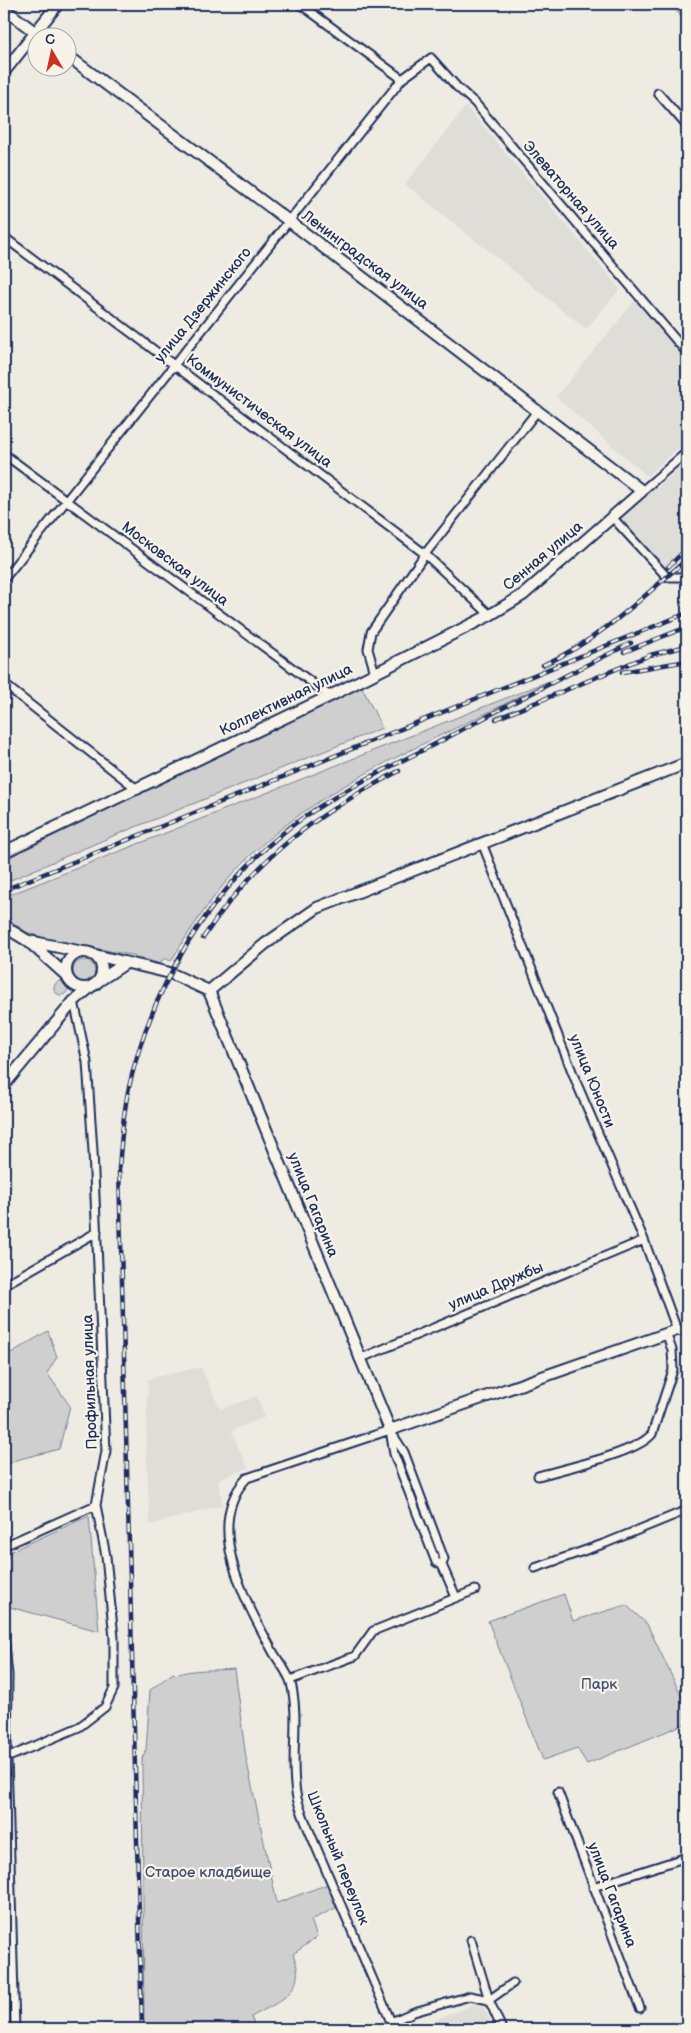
<svg xmlns="http://www.w3.org/2000/svg" width="691" height="2033" viewBox="0 0 691 2033" font-family="'Balsamiq Sans',sans-serif">
<rect width="100%" height="100%" fill="#eeebe2"/>
<filter id="ink" filterUnits="userSpaceOnUse"><feTurbulence type="fractalNoise" baseFrequency=".02" numOctaves="2"/><feDisplacementMap in="SourceGraphic" scale="10" xChannelSelector="R" yChannelSelector="G"/><feConvolveMatrix kernelMatrix="1 2 1 2 8 2 1 2 1" color-interpolation-filters="sRGB"/></filter>
<g filter="url(#ink)">
<path fill="#deddd8" d="M466,106L620,289L586,329L405,184Z
M637,298L687,358V440L647,476L556,397Z
M687,461V548L685,546L664,567L621,519Z
M201,1367L220,1409L257,1396L265,1417L231,1431L248,1468L218,1479L222,1505L150,1525L146,1447L148,1379Z
M481,2001L494,2029H425L424,2025Z"/>
<path fill="#cfcfcf" stroke="#757f96" d="M671,4H687V24Z
M549,681C451,735 337,774 254,852C220,884 195,922 171,961L164,958L160,964L132,955L54,941L26,932L4,916V897Z
M361,685L382,728L113,836L4,883V860Z
M73 971a11 11 0 1 1 22 0a11 11 0 1 1-22 0Z
M54 988a7 7 0 1 1 14 0a7 7 0 1 1-14 0Z
M48,1331L57,1357L47,1373L70,1406L59,1449L16,1460L4,1467V1357Z
M89,1516L99,1631L6,1606L4,1572L9,1552Z
M564,1594L573,1621L626,1605L647,1624L687,1708V1723L587,1764L577,1748L543,1760L488,1621Z
M234,1669L246,1758L277,1903L328,1884L336,1908L311,1920L317,1937L293,1954C309,1992 278,2002 251,2017L256,2029H144L142,1758L146,1750L150,1690L173,1673L176,1675C193,1668 215,1671 234,1669Z"/>
<g fill="none" stroke-linecap="round" stroke-linejoin="round">
<g stroke="#1b2f5e" stroke-width="11">
<path id="street" d="M300,4L402,79
M658,93L687,126
M4,237L425,554L490,615
M4,454L330,696
M642,491L687,452
M612,517L667,577H687
M4,579L402,79L431,58L457,87L475,103L687,353
M375,673L368,649L371,632L425,554L538,410
M4,684L138,790
M482,843L577,1084L644,1240L677,1330
M4,1285L97,1232
M359,1359L644,1240
M390,1430L247,1478C202,1525 247,1604 272,1650C277,1660 288,1672 291,1683C300,1719 290,1757 296,1793C297,1802 302,1812 305,1821L394,2029
M390,1430L394,1454L436,1562L442,1565L456,1597
M391,1432L404,1452L444,1559L442,1565
M538,1476C563,1469 637,1453 652,1434L673,1370L672,1350L666,1333
M4,1546L96,1505
M535,1568L606,1543L687,1510
M4,1636L8,1675L7,1758L15,2029
M290,1680L355,1656L373,1631L475,1590
M4,1759L79,1727L105,1707L114,1688V1638L106,1556L96,1505L106,1451L93,1151L87,1062L74,1001
M558,1792L640,2008
M593,1887L687,1857
M471,1940L489,2000L502,2029
M391,2022L414,2012L470,1996L489,2000L513,1983"/>
</g>
<g stroke="#1b2f5e" stroke-width="14">
<path id="secondary" d="M4,9L43,38
M4,72L58,4
M4,852L330,696L490,615L523,595L642,491L289,221L68,56
M4,923L10,930L28,941L67,976
M29,941L83,952
M66 970a18 18 0 1 1 36 0a18 18 0 1 1-36 0Z
M91,954L170,973L209,991
M97,982L126,963
M209,991L390,1430L677,1330H687
M209,991L265,944L317,908L687,763
M4,1085L74,1001L93,985"/>
</g>
<use href="#street" stroke="#f7f3e8" stroke-width="7"/>
<use href="#secondary" stroke="#f7f3e8" stroke-width="10"/>
<g stroke="#1b2f5e" stroke-width="4.5">
<path id="rail" d="M668,567L687,548
M624,652L687,627
M543,665C598,641 642,598 687,559
M622,672L687,661
M496,719L650,655L687,646
M4,890L687,613
M203,938C256,857 315,815 399,771
M142,2029L119,1169C121,1141 123,1114 129,1087C152,986 208,893 289,828C335,793 388,768 439,742C502,708 566,675 631,643"/>
</g>
<use href="#rail" stroke="#f7f3e8" stroke-width="2.5" stroke-dasharray="8" stroke-linecap="butt"/>
</g>
</g>
<g text-anchor="middle" dominant-baseline="central" stroke-width="4.5" stroke-linejoin="round" paint-order="stroke">
<g font-size="15" fill="#1b2f5e" stroke="#f7f3e8">
<text transform="translate(571 195) rotate(49)">Элеваторная улица</text>
<text transform="translate(365 260) rotate(37)">Ленинградская улица</text>
<text transform="translate(203 305) rotate(-51)">улица Дзержинского</text>
<text transform="translate(259 411) rotate(37)">Коммунистическая улица</text>
<text transform="translate(543 556) rotate(-40)">Сенная улица</text>
<text transform="translate(175 564) rotate(37)">Московская улица</text>
<text transform="translate(286 700) rotate(-26)">Коллективная улица</text>
<text transform="translate(592 1081) rotate(68)">улица Юности</text>
<text transform="translate(313 1205) rotate(68)">улица Гагарина</text>
<text transform="translate(496 1286) rotate(-23)">улица Дружбы</text>
<text transform="translate(90 1382) rotate(-92)">Профильная улица</text>
<text transform="translate(338 1858) rotate(68)">Школьный переулок</text>
<text transform="translate(612 1895) rotate(69)">улица Гагарина</text>
</g>
<g font-size="15" fill="#3f4f75" stroke="#f7f3e8">
<text x="599" y="1684">Парк</text>
<text x="208" y="1872">Старое кладбище</text>
</g>
</g>
<rect width="691" height="2033" fill="none" stroke="#f7f3e8" stroke-width="20"/>
<rect x="10" y="10" width="671" height="2013" fill="none" stroke="#1b2f5e" stroke-width="2" filter="url(#ink)"/>
<g transform="translate(52 52) rotate(351)"><circle r="24" fill="#f7f3e8" stroke="#9fa5b1"/>
<path d="M0-4L9 19L0 12L-9 19Z" fill="#c8321e"/>
<text y="-8" font-size="14" font-weight="bold" text-anchor="middle" fill="#1b2f5e">С</text>
</g>
</svg>
